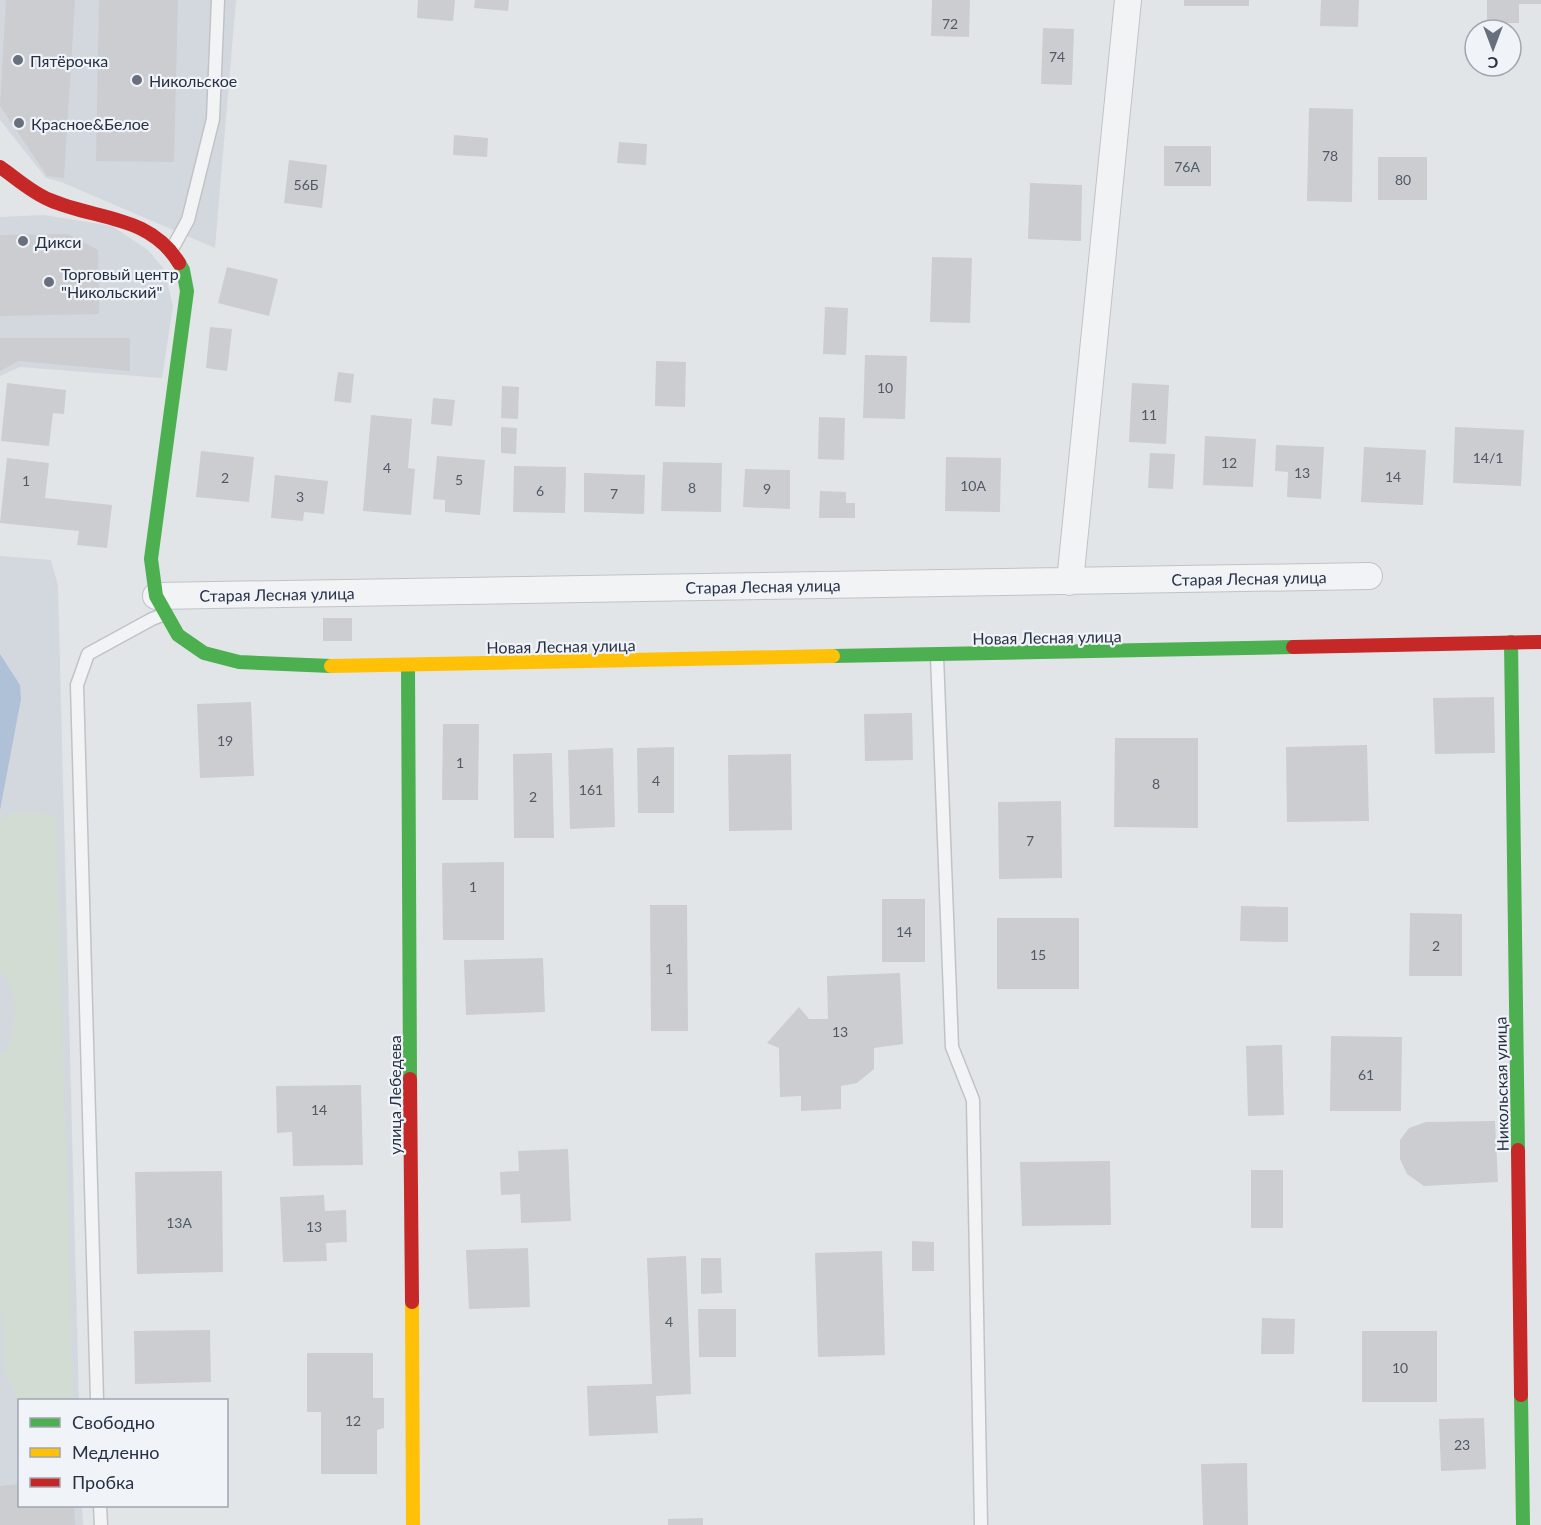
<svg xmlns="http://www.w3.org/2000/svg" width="1541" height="1525" viewBox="0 0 1541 1525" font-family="Lato,sans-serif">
<rect width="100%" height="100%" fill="#e2e5e8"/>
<path fill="#d3d8df" d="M0,0H236L215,248L61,182L46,178L0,120Z
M44,215L112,226L148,250L164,269L173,306L162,378L20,367L0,376V217Z
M0,556L51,560L58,586L79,1400H20V1506H82L83,1525H0Z"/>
<path fill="#d2dcd2" d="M27,811L44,813L56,818L73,1400H20L19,1403L5,1373L2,1311L0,1305V1054L6,1052C14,1034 19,1005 10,986C7,981 3,975 0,970V821L12,812Z"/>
<path fill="#aec1d6" d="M0,654L20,685L21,699L0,810Z"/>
<path fill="#cbcdd0" d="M6,0H75L64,178L47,176L0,106Z
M99,0H178L174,162L96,161Z
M418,0H455L453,21L417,18Z
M475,0H509L508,11L474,8Z
M932,0H970L969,37L931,36Z
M1184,0H1249V6H1184Z
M1321,0H1359L1358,27L1320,26Z
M1487,0H1541V4H1519V23H1487Z
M1043,28L1074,29L1072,85L1041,84Z
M1309,108L1353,109L1352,202L1307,201Z
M454,135L488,138L487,157L453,155Z
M619,142L647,144L646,165L617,163Z
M1164,146H1211V186H1164Z
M1378,157H1427V200H1378Z
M289,160L327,165L322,208L284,203Z
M1030,183L1082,185L1081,241L1028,239Z
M68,234L98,250L99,314L0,316V235Z
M932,257L972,258L970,323L930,322Z
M227,267L278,279L269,316L218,303Z
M825,307L848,308L846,355L823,354Z
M210,327L232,329L227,371L206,368Z
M0,338H130V371L19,361L0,371Z
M865,355L907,356L905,419L863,418Z
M656,361L686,362L685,407L655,406Z
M338,372L354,374L351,403L334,401Z
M7,383L66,390L64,414L53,413L49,446L1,441Z
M1132,383L1169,385L1166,444L1129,442Z
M502,386L519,387L518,419L501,418Z
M433,398L455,400L452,426L431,424Z
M371,415L412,419L408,468L415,469L411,515L363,511Z
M819,417L845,418L844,460L818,459Z
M501,427L517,428L516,454L501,453Z
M1455,427L1524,430L1521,486L1453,483Z
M1205,436L1256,439L1253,487L1203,485Z
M1276,445L1324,447L1321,499L1287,497L1288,472L1275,471Z
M1364,447L1426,450L1423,505L1361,502Z
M201,451L254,457L249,502L196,497Z
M1150,453L1175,454L1173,489L1148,488Z
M437,456L485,460L480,515L445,512V500L433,499Z
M946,457L1001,458L1000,512L945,511Z
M7,458L49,463L45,498L112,505L107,548L77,545L79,531L0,523Z
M663,462L722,463L721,512L661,511Z
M514,466L566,467L565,513L513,512Z
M745,469L790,470V509L743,507Z
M584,473L645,475L644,514L584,512Z
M275,475L328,481L324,514L304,512L303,521L271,518Z
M820,491L846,492V503H855V518H819Z
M323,618H352V641H323Z
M1494,697L1495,753L1435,754L1433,698Z
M251,702L254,776L200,778L197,704Z
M912,713L913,760L865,761L864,714Z
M443,724H479L478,800H442Z
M1115,738H1198V828L1114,827Z
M1367,745L1369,821L1287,822L1286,747Z
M674,747V813H638L637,748Z
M613,748L615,827L570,829L568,750Z
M552,753L554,838H514L513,754Z
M791,754L792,830L729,831L728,755Z
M1061,801L1062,878L999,879L998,802Z
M504,862V940H443L442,863Z
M882,899H925V962H882Z
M650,905H687L688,1031H651Z
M1241,906L1288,907V942L1240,941Z
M1410,913L1462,914V976H1409Z
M997,918H1079V989H997Z
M543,958L545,1012L466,1015L464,960Z
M900,973L903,1044L874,1048V1069L857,1083L841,1086V1109L801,1111V1096L780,1097L779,1048L767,1043L799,1007L809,1019H828L827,976Z
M1331,1036L1402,1037L1401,1111H1330Z
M1282,1045L1284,1115L1248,1116L1246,1046Z
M361,1085L363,1165L293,1166L292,1132L277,1133L276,1086Z
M1495,1121L1498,1182L1424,1186L1407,1174L1400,1159V1140L1409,1128L1426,1122Z
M568,1149L571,1221L521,1223L520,1194L501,1195L500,1172L519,1171L518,1151Z
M1110,1161L1111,1225L1022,1226L1020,1162Z
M1251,1170H1283V1228H1251Z
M222,1171L223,1272L137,1274L135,1172Z
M324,1195L325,1211L346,1210L347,1242L326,1243L327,1261L283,1262L280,1197Z
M912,1241L934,1242V1271H912Z
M528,1248L530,1307L469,1309L466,1250Z
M882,1251L885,1355L818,1357L815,1253Z
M686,1256L691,1394L656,1396L658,1433L589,1436L587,1386L652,1384L647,1258Z
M701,1258H721L722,1293L701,1294Z
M698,1309H736V1357H699Z
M1262,1318L1295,1319L1294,1354H1261Z
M210,1330L211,1382L135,1384L134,1331Z
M1362,1331H1437V1402H1362Z
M307,1353H373V1398H384V1428L377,1430V1474H321V1412H307Z
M1484,1418L1486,1469L1441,1471L1439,1419Z
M1247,1463L1248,1525H1203L1201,1464Z
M20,1484V1506H74L75,1525H0V1486Z
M703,1518V1525H668V1519Z"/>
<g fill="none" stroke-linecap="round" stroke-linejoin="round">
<g stroke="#c0c3c6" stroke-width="15">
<path id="lane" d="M172,249L188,220L213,119L218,0
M937,656L952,1047L973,1100L981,1525
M97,1400L77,685L88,654L152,619L165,614
M100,1506L101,1525"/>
</g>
<g stroke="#c0c3c6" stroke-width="28">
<path id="street" d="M1070,582L1128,0
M156,596L1369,576"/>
</g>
<use href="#lane" stroke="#f2f3f4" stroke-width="12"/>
<use href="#street" stroke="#f2f3f4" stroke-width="26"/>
<path stroke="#4caf50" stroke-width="14" d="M179,263L183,270L187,291L151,559L156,596L178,635L204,653L239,662L331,666
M1511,642L1518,1150
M833,656L1293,647
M408,665L410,1079
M1521,1395L1523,1525"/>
<path stroke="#ffc107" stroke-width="14" d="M331,666L833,656
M412,1302L413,1525"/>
<path stroke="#c62828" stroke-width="14" d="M0,167C16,178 32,193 50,200C95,220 149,214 179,263
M1293,647L1541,642
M410,1079L412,1302
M1518,1150L1521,1395"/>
</g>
<g fill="#68707d" stroke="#f0f3f8" stroke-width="2">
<circle cx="18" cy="60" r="6"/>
<circle cx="137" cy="80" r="6"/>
<circle cx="19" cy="123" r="6"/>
<circle cx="23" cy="241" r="6"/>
<circle cx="49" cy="282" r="6"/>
</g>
<g text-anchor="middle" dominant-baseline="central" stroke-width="4.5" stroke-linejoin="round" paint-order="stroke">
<g font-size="14" fill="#515967">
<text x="950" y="23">72</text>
<text x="1057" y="56">74</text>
<text x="1330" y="155">78</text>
<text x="1187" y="166">76А</text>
<text x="1403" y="179">80</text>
<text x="306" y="184">56Б</text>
<text x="885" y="387">10</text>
<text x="1149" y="414">11</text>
<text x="1488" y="457">14/1</text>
<text x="1229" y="462">12</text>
<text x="387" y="467">4</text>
<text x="1302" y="472">13</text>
<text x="1393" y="476">14</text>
<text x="225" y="477">2</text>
<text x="459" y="479">5</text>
<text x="26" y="480">1</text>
<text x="973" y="485">10А</text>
<text x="692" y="487">8</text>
<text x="767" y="488">9</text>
<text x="540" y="490">6</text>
<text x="614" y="493">7</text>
<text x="300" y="496">3</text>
<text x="225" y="740">19</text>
<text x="460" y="762">1</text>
<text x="656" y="780">4</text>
<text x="1156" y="783">8</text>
<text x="591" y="789">161</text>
<text x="533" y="796">2</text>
<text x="1030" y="840">7</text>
<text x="473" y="886">1</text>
<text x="904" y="931">14</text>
<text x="1436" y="945">2</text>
<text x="1038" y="954">15</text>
<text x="669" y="968">1</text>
<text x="840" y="1031">13</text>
<text x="1366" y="1074">61</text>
<text x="319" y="1109">14</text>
<text x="179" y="1222">13А</text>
<text x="314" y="1226">13</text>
<text x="669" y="1321">4</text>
<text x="1400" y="1367">10</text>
<text x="353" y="1420">12</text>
<text x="1462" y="1444">23</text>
</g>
<g font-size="16" fill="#273143" stroke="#f0f3f8" text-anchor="start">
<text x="30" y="60">Пятёрочка</text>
<text x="149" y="80">Никольское</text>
<text x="31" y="123">Красное&amp;Белое</text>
<text x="35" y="241">Дикси</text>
<text x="61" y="273">Торговый центр<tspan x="61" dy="18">"Никольский"</tspan></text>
</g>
<g font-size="16" fill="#273143" stroke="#f0f3f8">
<text transform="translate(1249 578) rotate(-1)">Старая Лесная улица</text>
<text transform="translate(763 586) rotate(-1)">Старая Лесная улица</text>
<text transform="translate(277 594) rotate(-1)">Старая Лесная улица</text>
<text transform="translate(1047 637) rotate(-1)">Новая Лесная улица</text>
<text transform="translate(561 646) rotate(-1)">Новая Лесная улица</text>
<text transform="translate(1501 1084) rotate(-91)">Никольская улица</text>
<text transform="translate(394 1095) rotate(-90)">улица Лебедева</text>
</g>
</g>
<rect x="18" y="1399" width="210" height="108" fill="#f0f3f8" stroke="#a0a5b0" stroke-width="1.5"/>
<rect x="30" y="1418" width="30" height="9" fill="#4caf50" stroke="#a0a5b0" stroke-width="1.5"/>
<text x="72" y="1429" font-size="18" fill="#273143">Свободно</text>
<rect x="30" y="1448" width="30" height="9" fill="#ffc107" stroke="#a0a5b0" stroke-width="1.5"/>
<text x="72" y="1459" font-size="18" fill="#273143">Медленно</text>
<rect x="30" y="1478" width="30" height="9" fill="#c62828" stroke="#a0a5b0" stroke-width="1.5"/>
<text x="72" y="1489" font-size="18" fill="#273143">Пробка</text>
<g transform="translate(1493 48) rotate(180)"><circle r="28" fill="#f0f3f8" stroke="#a0a5b0" stroke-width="1.5"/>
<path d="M0-4.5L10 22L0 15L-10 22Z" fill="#68707d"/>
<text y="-9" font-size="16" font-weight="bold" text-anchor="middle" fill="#273143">С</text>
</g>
</svg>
